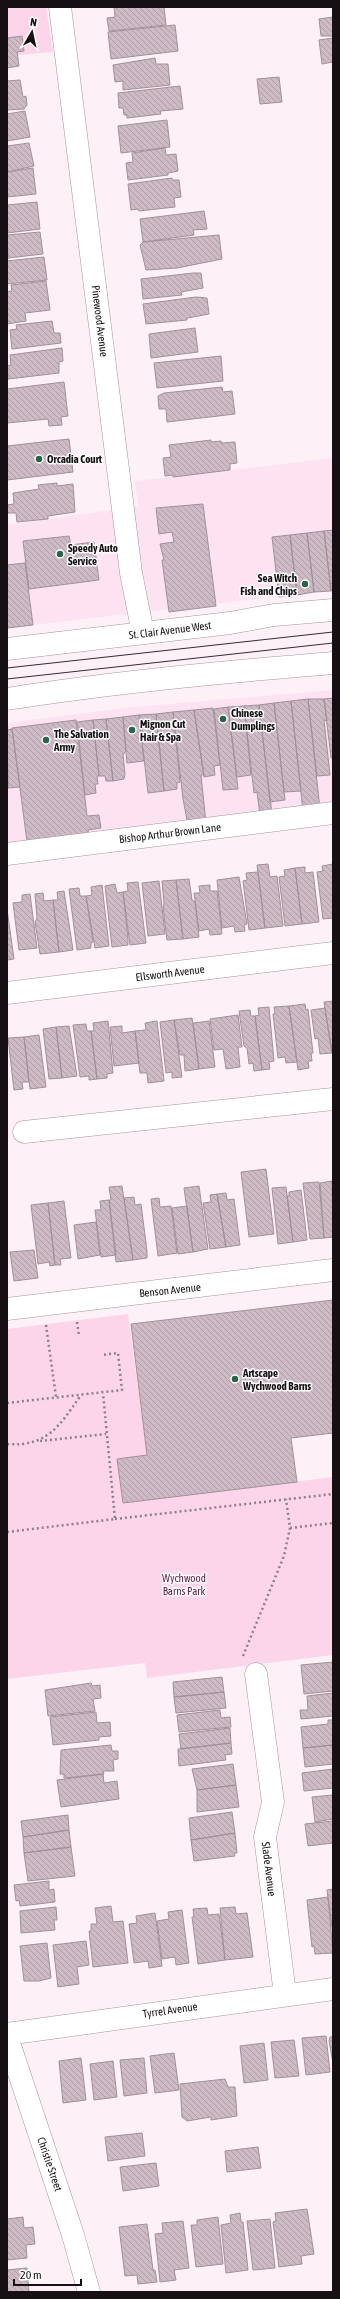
<svg xmlns="http://www.w3.org/2000/svg" width="340" height="2299" viewBox="0 0 340 2299" font-family="'Asap Condensed',sans-serif">
<defs>
<pattern id="building-back-hatch" width="6" height="6" patternUnits="userSpaceOnUse"><rect width="6" height="6" fill="#cdbac4"/><path d="M-1 5l2 2M0 0l6 6M5-1l2 2" fill="none" stroke="#af9fa8"/></pattern>
</defs>
<rect width="100%" height="100%" fill="#fdf1f7"/>
<path fill="#fde3f1" d="M333,458V590L7,628V525L138,506L135,481Z
M333,690V818L7,858V723L134,707Z"/>
<path fill="#fdd5ea" d="M7,7H46L53,52L7,56Z
M128,1314L147,1455L117,1459L123,1503L333,1477V1655L147,1678L145,1663L7,1679V1329Z"/>
<path fill="url(#building-back-hatch)" stroke="#a19099" d="M114,7H164L166,25L109,31L107,18L115,17Z
M333,17V36H321L319,19Z
M175,25L178,51L111,59L108,32Z
M22,36L24,51L17,52L19,66L7,68V38Z
M333,38V62L322,64L319,40Z
M155,58L156,64H168L170,85L123,90V81L115,82L113,65Z
M279,77L282,102L260,104L257,79Z
M20,80L23,97L26,96L27,105L24,109L7,110V81Z
M180,86L183,109L160,111L161,114L127,118V115H124L123,108H119L118,93Z
M25,111L30,137L7,141V114Z
M167,120L170,147L121,153L118,126Z
M29,143L34,166L7,172V146Z
M165,148L166,155L176,154L178,171L168,173V175L128,180L126,163L133,162L132,153Z
M33,168L36,194L7,197V172Z
M172,178V180H179L181,197L174,198L175,207L139,211L138,209L131,210L128,184Z
M37,202L40,229L7,233V205Z
M204,211L207,229L193,230L194,235L143,242L140,219Z
M40,232L43,254L8,258L7,235Z
M219,235L222,259L177,268L146,270L140,245L143,242Z
M44,257L47,280L7,284V261Z
M193,273H201L203,288L181,292L182,295L143,299L141,279Z
M46,281L50,310L25,313L26,321L7,324V292L12,291L11,285Z
M196,297L207,298L209,314L187,318V320L146,324L143,304Z
M52,321L54,333H60L61,343L12,349L10,330L17,329L16,325Z
M195,328L198,352L151,358L149,334Z
M62,348L63,361L59,362V373L8,379L7,366L11,365L10,355Z
M221,356L223,381L157,388L154,363Z
M64,382L68,416L61,417L62,425L49,426L48,419L7,423V389Z
M222,387L223,392L232,391L235,414L167,422L166,409H159L158,396L164,393Z
M69,439L73,472L7,480V446Z
M211,440V442L221,441L222,443L235,442L237,463L230,464V470L173,477V475L165,476L163,458L171,457L169,445Z
M57,483V486L73,484L75,512L48,516V519L17,522L16,513H7V505L14,504L13,493L39,489L38,485Z
M203,504L216,606L169,612L162,560H164L160,544L174,542L172,532L159,534L156,508Z
M333,530V590L331,591L324,531Z
M324,531L331,591L314,592L307,533Z
M307,533L314,592L297,595L290,535Z
M290,535L297,595L279,597L272,537Z
M69,536L71,545L94,542L99,580L29,589L23,541Z
M25,563L33,625L7,628V565Z
M333,698V757L331,758L324,699Z
M308,699H324L327,721L324,720L330,775L317,776Z
M308,699L320,809L303,811L291,701Z
M291,701L301,791L284,792L274,703Z
M274,703L285,800L270,802L259,705Z
M259,705L272,814L260,815L257,792L254,793L244,706Z
M244,706L251,775L237,777L228,707Z
M228,707L238,789L223,790L214,709Z
M213,708L220,765L214,766L215,775L204,777L194,710Z
M194,710L204,775H201L206,823L188,825L183,799L173,712Z
M173,712L180,782L177,783V789L164,791L156,714Z
M156,714L164,791L148,793L139,715Z
M139,715L144,761L127,763L123,717Z
M123,717L126,751L123,755L125,774L124,779L113,781L106,719Z
M106,719L113,781H106L105,776H99L93,720Z
M76,720L87,816L99,815L101,828L88,830L90,842L28,849L12,728Z
M93,720L99,776H97L98,784H95L96,793L85,795L77,722Z
M12,729L20,787L8,788L7,730Z
M268,864L270,877L277,876L283,926L265,928L257,865Z
M333,864V918L323,919L317,872L323,871L322,866Z
M305,867V873L313,872L319,922L302,924L295,868Z
M295,868L302,924L285,926L279,877L285,876L284,870Z
M258,872L265,928L249,930L243,881L247,880L246,873Z
M239,877L247,924L244,925L245,931L235,932L234,926L222,928L217,880Z
M189,879L192,900L195,902L199,937L183,939L176,880Z
M176,880L183,939L167,940L163,907L164,904L162,881Z
M159,881L165,934L148,936L142,883Z
M138,882L146,943L130,945L123,892L128,891L127,883Z
M115,884L117,893L123,892L128,939V945L112,947L105,886Z
M102,885L109,946L95,948L86,896L92,895L91,887Z
M210,885V891H217L222,934L210,935L209,929L199,931L194,893H200L199,886Z
M79,888L80,896H86L93,942L91,943V948L77,950L69,889Z
M64,891L73,950L59,952L53,900H58L57,892Z
M43,893L44,901L53,900L59,952L40,954L35,922L37,918L35,894Z
M30,894L37,948L19,950L13,903L22,902V895Z
M7,909L14,959L7,960Z
M333,1001V1052L332,1053L324,1002Z
M305,1004L306,1010L308,1009L313,1053H311L312,1061H308L309,1068L298,1070L289,1006Z
M289,1006L297,1062L286,1063L285,1057L278,1058L273,1014H275L274,1007Z
M269,1007L274,1061L269,1062L270,1069L262,1070L255,1016L259,1015L258,1008Z
M325,1008L332,1053L320,1054L318,1038L315,1039L311,1010Z
M250,1010L251,1016H255L262,1070L254,1071L253,1063L249,1064L247,1048L244,1046L239,1011Z
M238,1015L242,1047H238L240,1067L226,1069L223,1049L214,1050L210,1019Z
M192,1018L199,1069L185,1071L184,1055H180L174,1020Z
M174,1020L182,1077L172,1078V1072L166,1073L160,1022Z
M108,1021L113,1073L107,1074V1078L97,1079L91,1031H94L93,1023Z
M157,1021L164,1081L148,1083L147,1073H140L135,1031L146,1030L145,1023Z
M209,1021L215,1067L199,1069L193,1023Z
M86,1024L87,1031H91L97,1079L89,1080V1076L80,1077L73,1025Z
M69,1026L77,1076L62,1078L56,1027Z
M122,1026V1033L135,1031L139,1063L114,1066L110,1027Z
M56,1027L62,1078L49,1079L43,1029Z
M39,1035L46,1087L30,1089L24,1037Z
M24,1037L29,1082H22L23,1089L14,1090L8,1038Z
M266,1169L274,1234L249,1237L241,1172Z
M332,1181L333,1237L324,1238L320,1183Z
M319,1182L324,1238L310,1239L303,1183Z
M122,1186L133,1260L116,1262L109,1200H111L109,1187Z
M199,1186L208,1249L193,1252L184,1188Z
M286,1187L293,1242L278,1244L272,1188Z
M301,1190L307,1240L293,1242L287,1196H289V1192Z
M226,1193L227,1200L234,1199L240,1245L226,1247L217,1194Z
M217,1194L226,1247L210,1249L203,1203L211,1202L210,1195Z
M134,1197L135,1205L141,1204L147,1251V1258L133,1260L124,1198Z
M159,1198L160,1207L171,1206L177,1253L158,1256L151,1199Z
M109,1200L116,1255L101,1257L95,1210H101L100,1201Z
M64,1201L71,1258L60,1259L61,1265H55L48,1203Z
M48,1203L55,1265L50,1266L49,1262L38,1264L31,1205Z
M187,1206L193,1252L178,1254L172,1208Z
M96,1222L100,1255L78,1259L74,1225Z
M34,1250L38,1278L14,1281L10,1252Z
M333,1300V1433L291,1438L297,1482L123,1503L117,1459L147,1455L131,1324Z
M333,1662V1691L304,1694L301,1665Z
M222,1677L224,1692L174,1697L173,1682Z
M91,1683L92,1686L100,1685L101,1698L93,1699L95,1711L48,1716L45,1690Z
M224,1692L226,1708L176,1713L174,1697Z
M333,1693V1716L301,1719L300,1710H308L307,1696Z
M220,1710L221,1718L230,1717L231,1727L179,1732L177,1715Z
M96,1712L97,1723L110,1722L111,1736L99,1737V1740L53,1745L50,1717Z
M328,1720H333V1745L303,1748L301,1727L328,1724Z
M230,1728L231,1743L181,1749L179,1734Z
M231,1743L232,1754L225,1755L226,1760L179,1766L178,1749Z
M111,1745L112,1751H118V1759L113,1760L114,1771H103L104,1774L64,1778V1774H60L61,1750Z
M333,1745V1764L305,1767L303,1748Z
M233,1764L236,1785L197,1790L192,1769Z
M333,1769V1788L304,1791L302,1773Z
M103,1774L104,1783L117,1781L119,1799L61,1807L57,1780Z
M236,1785L239,1807L197,1812V1790Z
M333,1795V1819L315,1822L312,1797Z
M232,1812L235,1833L191,1840L189,1818Z
M68,1815L69,1830L23,1837L21,1821Z
M333,1821V1843L308,1846L305,1824Z
M69,1830L71,1847L24,1853L23,1837Z
M235,1833L237,1853H234L235,1856L194,1861L191,1840Z
M71,1847L75,1876L28,1881L24,1853Z
M49,1881V1890L54,1889L55,1902L20,1906L19,1900L16,1901L14,1885Z
M333,1889V1935L327,1890Z
M328,1897L333,1953L315,1954L314,1946L312,1947L307,1900Z
M111,1906L113,1922L123,1921L128,1963L93,1967L89,1931H91V1924H97L95,1908Z
M56,1907L57,1920H54L55,1930L21,1933L20,1911Z
M235,1907L236,1914L247,1913L253,1957L225,1960L220,1908Z
M207,1908L208,1915L219,1914L225,1960L198,1964L192,1917H194L193,1909Z
M182,1910L189,1963L176,1965L175,1957L162,1959L157,1921L169,1919L168,1912Z
M155,1913L162,1966L149,1968L148,1961L134,1963L129,1924L137,1923L136,1916Z
M86,1941L89,1965L77,1967L79,1984L58,1987L53,1945Z
M47,1943L51,1978L39,1981H24L20,1946Z
M326,2036L330,2072L306,2075L302,2038Z
M330,2037H333V2063L329,2041Z
M294,2040L299,2076L275,2078L271,2042Z
M264,2043L268,2080L244,2083L240,2046Z
M174,2053L179,2090L155,2093L150,2056Z
M81,2058L86,2100L63,2103L59,2061Z
M144,2058L147,2093L124,2096L120,2060Z
M113,2061L117,2097L94,2100L90,2064Z
M225,2079L228,2087H235L237,2116L211,2120V2117L187,2121L182,2117L180,2084Z
M142,2133L145,2156L108,2161L105,2137Z
M258,2147L261,2168L227,2172L225,2151Z
M156,2163L159,2186L123,2191L120,2167Z
M307,2209L314,2254L301,2256L302,2264L279,2267L273,2222L276,2221L275,2213Z
M240,2213L241,2222H243L248,2270L226,2273L221,2225L231,2223L230,2215Z
M23,2217L24,2228L33,2227L35,2244L26,2245L27,2258L7,2260V2219Z
M218,2217L223,2264L196,2267L191,2225H197V2220Z
M270,2219L275,2268L253,2270L247,2221Z
M183,2221L189,2268L174,2270L176,2280L160,2282L155,2234L163,2233L162,2223Z
M147,2224L153,2270H155L157,2282L138,2284L137,2275L125,2276L119,2227Z
M27,2268L29,2292H7V2270Z"/>
<g fill="none" stroke-linecap="round" stroke-linejoin="round">
<g stroke="#a5949d" stroke-width="23">
<path id="minor" d="M60,7L131,573L143,633
M7,854L333,813
M7,993L333,953
M24,1132L333,1099
M7,1309L333,1270
M256,1674L273,1802L265,1837L285,1994
M7,2034L333,1989
M7,2037L73,2235L89,2292"/>
</g>
<g stroke="#a5949d" stroke-width="23">
<path id="major" d="M7,649L230,623L274,615L333,610
M7,699C115,682 224,672 333,663"/>
</g>
<path stroke="#8a8186" stroke-width="2.5" stroke-dasharray="2 3" stroke-linecap="butt" d="M77,1322L79,1336
M46,1325L56,1397
M7,1403L122,1390L118,1353L101,1355
M40,1441L106,1434
M7,1444C48,1447 60,1425 81,1395
M115,1519L333,1494
M290,1528L333,1523
M7,1532L115,1519L103,1393
M243,1656L284,1556L290,1528L286,1499"/>
<use href="#minor" stroke="#fff" stroke-width="22"/>
<use href="#major" stroke="#fff" stroke-width="22"/>
<path stroke="#332c30" stroke-width="1" d="M7,668L333,632
M7,679L333,643"/>
</g>
<g fill="#29634c" stroke="#fff" stroke-width="1.5">
<circle cx="39" cy="459" r="4"/>
<circle cx="60" cy="554" r="4"/>
<circle cx="305" cy="584" r="4"/>
<circle cx="223" cy="719" r="4"/>
<circle cx="132" cy="730" r="4"/>
<circle cx="46" cy="740" r="4"/>
<circle cx="235" cy="1379" r="4"/>
</g>
<g text-anchor="middle" dominant-baseline="central" stroke-width="3" stroke-linejoin="round" paint-order="stroke">
<g font-size="11" fill="#161014" stroke="#fff">
<text transform="translate(100 321) rotate(83)">Pinewood Avenue</text>
<text transform="translate(170 630) rotate(-7)">St. Clair Avenue West</text>
<text transform="translate(170 833) rotate(-7)">Bishop Arthur Brown Lane</text>
<text transform="translate(170 973) rotate(-7)">Ellsworth Avenue</text>
<text transform="translate(170 1290) rotate(-6)">Benson Avenue</text>
<text transform="translate(269 1869) rotate(83)">Slade Avenue</text>
<text transform="translate(170 2010) rotate(-8)">Tyrrel Avenue</text>
<text transform="translate(50 2164) rotate(71)">Christie Street</text>
</g>
<g font-size="11" font-weight="bold" fill="#161014" stroke="#fff" text-anchor="start">
<text x="47" y="459">Orcadia Court</text>
<text x="68" y="548">Speedy Auto<tspan x="68" dy="13">Service</tspan></text>
<text x="297" y="578" text-anchor="end">Sea Witch<tspan x="297" dy="13">Fish and Chips</tspan></text>
<text x="231" y="713">Chinese<tspan x="231" dy="13">Dumplings</tspan></text>
<text x="140" y="724">Mignon Cut<tspan x="140" dy="13">Hair &amp; Spa</tspan></text>
<text x="54" y="734">The Salvation<tspan x="54" dy="13">Army</tspan></text>
<text x="243" y="1373">Artscape<tspan x="243" dy="13">Wychwood Barns</tspan></text>
</g>
<g font-size="11" fill="#5c1b45" stroke="#fff">
<text x="184" y="1578">Wychwood<tspan x="184" dy="13">Barns Park</tspan></text>
</g>
</g>
<rect width="340" height="2299" fill="none" stroke="#161014" stroke-width="16"/>
<g transform="translate(32 32) rotate(9)" stroke="#ffffff" stroke-width="3" paint-order="stroke">
<path d="M0-3L7 15L0 10L-7 15Z" fill="#161014"/>
<text y="-6" font-size="11" font-weight="bold" text-anchor="middle" fill="#161014">N</text>
</g>
<path d="M14 2279v6h67v-6" fill="none" stroke="#161014" stroke-width="2"/>
<text x="20" y="2279" font-size="12" fill="#161014" stroke="#ffffff" stroke-width="3" paint-order="stroke">20 m</text>
</svg>
